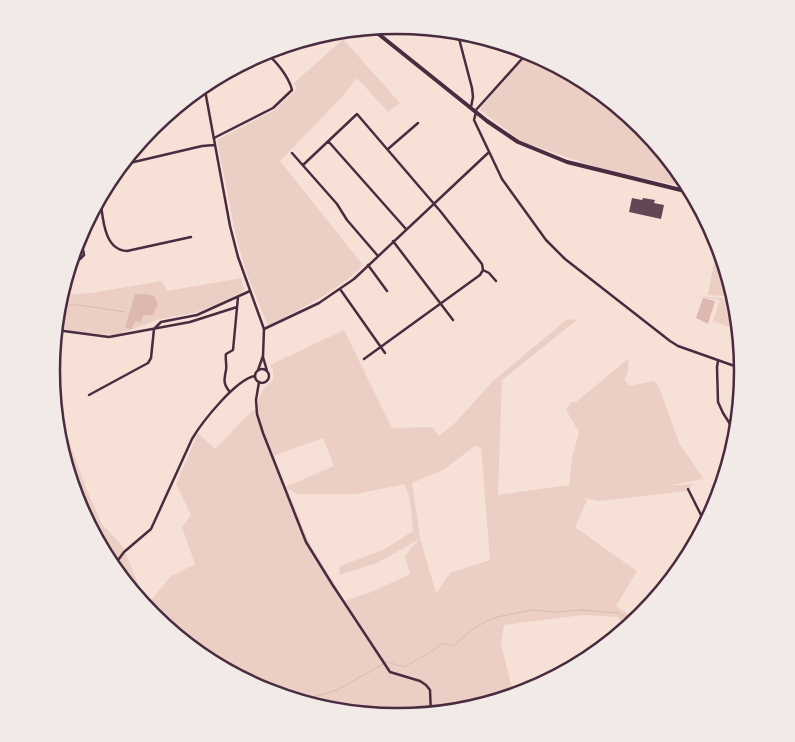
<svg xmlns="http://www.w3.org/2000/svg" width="795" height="742" viewBox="0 0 795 742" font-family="Montserrat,sans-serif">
<rect width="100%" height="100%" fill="#f7e1d7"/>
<path fill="#ebcfc5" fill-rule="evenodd" d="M343,39L400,103L388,112L357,78L343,96L280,161L363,265C336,293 301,308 268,326L246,272L235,232L217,140L273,111L297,89L294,83Z
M530,51L590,83L642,127L685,179L690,188L602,169L537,147L522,142L480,110L481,107Z
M719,246L735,297L708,295L716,251Z
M241,278L244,289L242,292L215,305L194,313L159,319L136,328L120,333L119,335L55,331L58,303L61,295L91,293L162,281L167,291Z
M695,296L735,299L740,331L713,321L720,300Z
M578,319L502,380L498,495L569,485L572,458L579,432L566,410L571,402H576L628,359V370L625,380L629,386L653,381L658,385L680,445L704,479L666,486L693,484L687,491L599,501L584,498L587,500L575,527L637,571L616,606L637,620L626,629L618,617L583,615L504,625L501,645L514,695L465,710L398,717L330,710L265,691L205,659L153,615L110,563L78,503L58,438L56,414L69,441L86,488L102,524L123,547L147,605L171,576L195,564L182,527L191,515L176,484L198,433L215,449L252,411L258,409C258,395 261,389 273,381V371L270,365L344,330L392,428L432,427L439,436L456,422L493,381L566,320ZM323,438L334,466L286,487L274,456ZM475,446L481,447L490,560L450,573L436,593L420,538L412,483L443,470ZM405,484L410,500L413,531L385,549L340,566L339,575L377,563L419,539L405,556L410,574L374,591L345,601L310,545L287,488L297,494H356Z"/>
<path fill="#dcb8b0" d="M135,294C150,295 155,291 158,307L156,308L153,315H144L140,322L135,321L132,329L125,328Z
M703,298L715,301L708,324L696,318Z"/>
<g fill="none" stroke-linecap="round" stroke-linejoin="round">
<path stroke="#dcb8b0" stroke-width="1" d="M58,305H79L125,312
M300,701L337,690L387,662L404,667L434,650L442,643L453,646L473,629L485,622L497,617L531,610L556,612L581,610L619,613L635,622"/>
</g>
<path fill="#644757" d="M632,198L642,200L643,198L655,200L654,203L664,205L661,219L629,212Z"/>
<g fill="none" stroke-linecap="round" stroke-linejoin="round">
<path stroke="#4a2c40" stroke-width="2.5" d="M475,111L529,51
M214,138L273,108L292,90C289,77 275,59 264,52
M328,141L406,229
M388,149L418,123
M292,153L337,204L347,220L378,256
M303,165L357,114L441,212L482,264L483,270L480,275L364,359
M100,198C103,216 103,250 127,251L191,237
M393,241L453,320
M71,262L80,259L84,255L80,234
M368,265L387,291
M483,270L489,273L496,281
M340,289L385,353
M155,328L161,322L197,315L250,291
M264,329L319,303L354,279L488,153
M56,330L109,337L190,322L237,307
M718,361L717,367L718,402L723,413L737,435
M259,382L256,400L257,414L263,433L306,542L332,584L390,672L420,681L426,685L430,690L431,714
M230,392C223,384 224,380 226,370C227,365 225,359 226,354L233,350L238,297
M89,395L148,363L151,358L154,329
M688,489L706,525"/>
<path stroke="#4a2c40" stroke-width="2.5" d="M457,31L472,88L473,97L471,107
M204,85L230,226L238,257L264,329L263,356L258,370
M476,112L474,120L502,179L546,240L565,259L670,341L678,346L743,369
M121,165L202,146L215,145
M263,357L267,371
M255 376a7 7 0 1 1 14 0a7 7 0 1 1-14 0Z
M113,567L124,552L151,529L192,439C202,422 236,379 255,376"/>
<path stroke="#4a2c40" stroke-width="4" d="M371,28L487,121L518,142L567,162L693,193"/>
</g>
<path d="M0 0H795V742H0ZM60 371a337 337 0 1 1 674 0a337 337 0 1 1-674 0Z" fill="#f1eae7" fill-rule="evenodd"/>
<path fill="none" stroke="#4a2c40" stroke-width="2.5" d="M60 371a337 337 0 1 1 674 0a337 337 0 1 1-674 0Z"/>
</svg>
